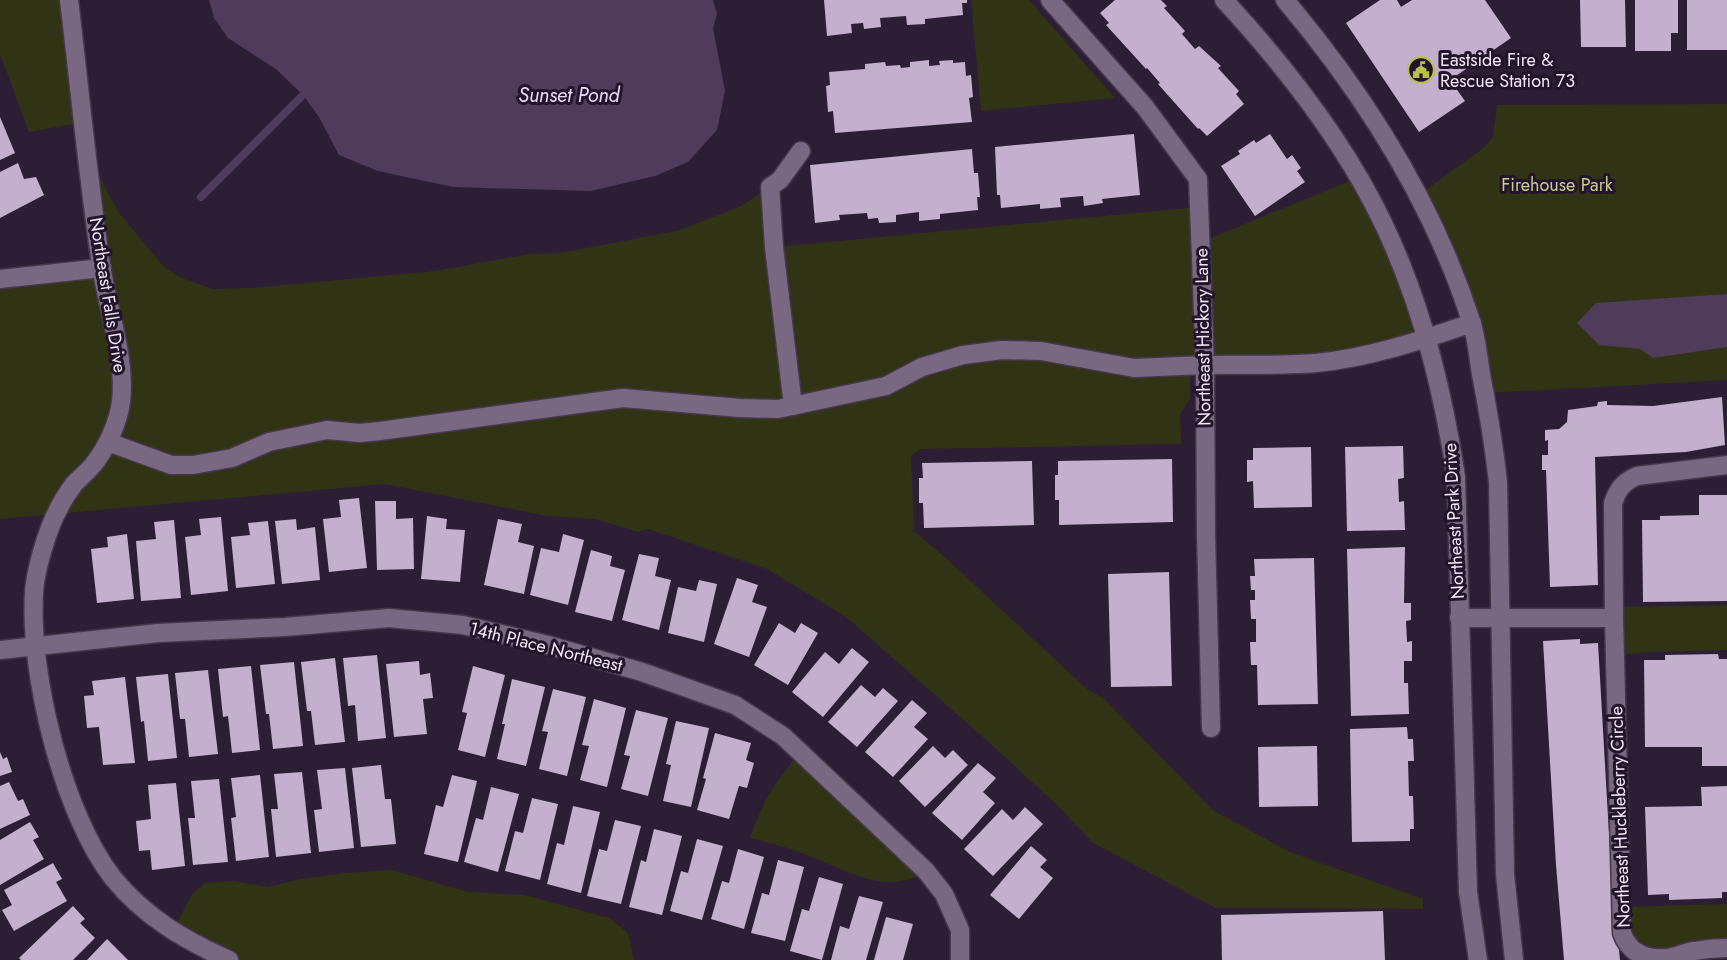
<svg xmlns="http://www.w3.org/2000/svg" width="1727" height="960" viewBox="0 0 1727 960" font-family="Jost,sans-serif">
<rect width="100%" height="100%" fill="#2c1e34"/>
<path fill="#313315" d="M0,0H69L84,122L29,132L0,54Z
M971,0H1029L1115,98L981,111Z
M1727,104V380L1485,393L1472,323L1419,195L1486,146L1493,136L1497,105Z
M87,154L119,213L165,268L182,278L212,289L251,288L435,271L529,254L559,253L603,245L680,230L741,206L770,187L775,247L1199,207L1201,242L1357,178L1426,339L1350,358L1190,366V398L1180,415L1181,444L921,449L911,456L914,531L948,560L1088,690L1103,698L1214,811L1290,852L1423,899V909L1216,908L1093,843L1059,807L991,744L846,617L767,569L648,529L638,532L595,519L547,516L385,484L0,519V279L102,268Z
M1727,605V650L1654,652L1615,655L1614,607Z
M800,752L926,871C883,899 841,866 799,852C783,846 766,842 750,838C763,799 775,783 800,752Z
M391,870L468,892L524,895L609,918L628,933L634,960H229L172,932L192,894L205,883L234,881L268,887L296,880L344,873Z
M1727,904V948L1638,953L1622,907Z"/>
<path fill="#4f3b5a" d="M209,0H713L717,14L713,28L725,91L717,130L688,162L655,176L591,191L453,187L378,171L339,155L319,117L303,95L277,70L228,38L214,18Z
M1727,294V347L1653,358L1640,349L1599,345L1577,323L1596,303Z"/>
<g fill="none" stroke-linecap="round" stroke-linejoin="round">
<path stroke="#4f3b5a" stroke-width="8" d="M201,197L303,95"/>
</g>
<path fill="#c2b0cd" d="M824,0H967V3H962L963,15L925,19V24L907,25L906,16L880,18L881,27L864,29L863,23L851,24L852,33L827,36Z
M1115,0H1161L1167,6L1164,8L1185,31L1182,34L1195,49L1199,46L1221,66L1218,68L1239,91L1236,94L1244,104L1207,136L1199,128L1198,129L1158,84L1160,83L1147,68L1146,69L1106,25L1109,23L1100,13Z
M1380,0H1397L1401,7L1412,0H1485L1511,38L1450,80L1465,101L1419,132L1346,23Z
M1580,0H1625L1626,47H1581Z
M1635,0H1678V33H1671V51H1635Z
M1687,0H1727V50H1687Z
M929,60V66L940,65L939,61L953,60V63L965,62L966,76L971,75L973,97L969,98L972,122L835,133L833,111L828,112L826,86L830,85L829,72L865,69V64L885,62L886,66L900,65L901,68L910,67V62Z
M0,117L15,153L0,160Z
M1134,134L1140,195L1102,199L1103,203L1084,206L1083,196L1060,198L1061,207L1040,209V204L1001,208L1000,195H997L995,147Z
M1270,134L1287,159L1292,155L1301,168L1297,171L1305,182L1255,216L1221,166L1240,154L1238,151L1254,140L1256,143Z
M972,149L974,173H978L980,197H977L978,210L940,214V219L919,221V212L896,215V222L879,223L878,218L868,219L867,213L839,215L840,220L815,223L810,165Z
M18,163L24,179L36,177L44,195L0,218V172Z
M1722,397L1725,445L1686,452L1595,457L1598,585L1550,587L1546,470H1542V455H1548V440L1545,441V430L1559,429L1567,422L1568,410L1597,406L1598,402L1607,401V405L1653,406Z
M1403,446L1404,478L1398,479L1399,502L1404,501L1405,530L1347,531L1345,447Z
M1311,447L1312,507L1254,508L1253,481L1247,482V460H1253V448Z
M1172,459L1173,522L1059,525V500H1055V475H1058V461Z
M1032,461L1034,525L924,528L923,503H919V478H923L922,463Z
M1699,495H1727V601L1643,602L1642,520H1660V516L1699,515Z
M359,498L367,568L329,572L323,519L341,517L339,500Z
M375,501H396V519L413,518L414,569L377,570Z
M427,516L447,519L446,529L465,530L460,582L421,579Z
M221,517L228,591L191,595L185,537L201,535L199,519Z
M296,519L297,530L315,527L320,580L282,584L275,521Z
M498,519L522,524L518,542L534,546L524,594L484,585Z
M174,520L181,598L141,601L136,541L156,539L154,522Z
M268,521L275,584L236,588L231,537L250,535L248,523Z
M127,534L134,599L97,603L91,549L108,547L107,537Z
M563,534L584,540L568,605L530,595L541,548L559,552Z
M1405,547L1404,603H1411V620L1406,621L1407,642L1412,641V661H1404V683H1408L1409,714L1351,716L1347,549Z
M591,550L612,556L610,566L625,570L612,621L575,612Z
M639,554L659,558L655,576L671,580L659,630L622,620Z
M1314,558L1318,704L1258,705L1257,665H1251L1250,642H1256V619H1251L1250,600H1255V590H1251L1250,576H1255L1254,559Z
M1169,572L1172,686L1111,687L1108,574Z
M737,578L758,585L752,602L767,607L749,657L714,644Z
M699,580L717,584L704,642L668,633L678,587L696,591Z
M779,623L795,633L801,623L818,633L788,685L754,665Z
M1580,639V644L1598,643L1611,869L1620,960H1564L1556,865L1543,641Z
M852,648L869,662L823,717L792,692L825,652L839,664Z
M1718,654L1719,659H1727V766H1702V747H1645L1644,660H1665V655Z
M377,655L386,738L358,741L355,705L348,706L343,658Z
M335,658L345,742L315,745L311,711H307L301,662Z
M419,661L420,675L430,673L433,698L423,699L427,734L394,737L386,664Z
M294,662L303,746L273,749L269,714H266L260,665Z
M251,666L260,750L232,753L228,716L223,717L218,669Z
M473,666L505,675L485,757L458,750L467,713L462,712Z
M208,670L218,754L189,757L185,719H180L175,673Z
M168,674L177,758L148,761L144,721L141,722L136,677Z
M125,677L135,763L103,765L99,727L87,728L84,696L94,695L92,681Z
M512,679L545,687L526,766L497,759L505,724H502Z
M861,685L875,697L883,688L898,701L857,747L828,722Z
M553,689L586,697L567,776L539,769L548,732L542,731Z
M594,699L626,708L607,787L580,780L589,746L582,745Z
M912,700L927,713L914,727L928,739L893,777L865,752Z
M636,710L668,718L648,796L621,789L630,756L624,755Z
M676,721L709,728L691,807L663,801L671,765L666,764Z
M1407,727L1408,739H1413L1414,761H1408L1409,796H1413L1414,829H1410V841L1352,842L1350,729Z
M715,733L751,743L746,760L754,763L747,788L739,786L729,819L697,810L706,779L703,778Z
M933,746L945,758L953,750L968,765L925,807L899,781Z
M1317,746L1318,806L1259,807L1258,747Z
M0,752L3,759L7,757L12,772L0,776Z
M978,763L996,778L983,792L995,803L962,840L932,813Z
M381,765L385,799H391L396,844L361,847L352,768Z
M345,768L354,848L319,852L314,810L322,809L317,770Z
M302,772L311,853L276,857L271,809H278L274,774Z
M260,775L269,857L236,861L231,818L236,817L231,778Z
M452,775L477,781L458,862L424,854L436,805L443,807Z
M219,779L228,862L193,865L188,818H195L191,781Z
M9,782L18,801L23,799L30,815L0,829V786Z
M176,783L185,866L152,870L150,850L139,851L136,821L151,819L148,785Z
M1727,786V892H1722V898L1669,900V894L1648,895L1645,807L1702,806L1701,787Z
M491,787L519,794L498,872L464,862L476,818L483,820Z
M532,798L558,804L540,880L505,871L515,831L523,833Z
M573,806L600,812L581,893L547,884L557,843L564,845Z
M1025,807L1043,824L993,876L964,849L1002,809L1013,820Z
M615,820L641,826L621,904L587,896L599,849L607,851Z
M30,822L39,837L33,840L44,859L0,885V840Z
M654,829L682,836L662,915L629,907L641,860L646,862Z
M697,839L723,846L702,920L670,911L681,871L688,873Z
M1031,846L1047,860L1040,867L1053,878L1019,919L990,895Z
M738,849L764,857L744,929L711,919L722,881L729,883Z
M778,860L804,867L785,941L751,933L762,893L769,895Z
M53,863L62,879L56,882L67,901L14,931L2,910L12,905L4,890Z
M819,877L843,884L822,960L790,951L802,909L809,911Z
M859,896L883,902L866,960H831L840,926L849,929Z
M73,906L85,919L80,923L95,938L73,960H21L19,958Z
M1383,911L1385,960H1222L1221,915Z
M886,917L913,924L903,960H874Z
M107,939L128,960H87Z"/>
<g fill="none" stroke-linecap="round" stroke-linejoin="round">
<g stroke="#45384b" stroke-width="21">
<path id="minor" d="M69,0C80,90 88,181 102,271C109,314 126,358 121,402C118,424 106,449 93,465C87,472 80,478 74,484C62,500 53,518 47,536C41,554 35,574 34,593C29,674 63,814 113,878C145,917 184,940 229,960
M1050,0L1145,107L1198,179L1205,365L1206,534L1211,728
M0,279L102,268
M793,406L774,247L770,187L780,180L801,151
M108,442L171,465H193L232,458L269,442L327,430L360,433L380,431L623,398L740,408L778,409L886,386L922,367L963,355L1002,350L1041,351L1134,368L1205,365
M1727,465L1637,476C1623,482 1618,489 1613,503L1614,618L1622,933C1629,953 1646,960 1667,958C1676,957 1685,952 1694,951C1705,949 1716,948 1727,948
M1459,618H1614
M0,650L158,633L285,627L389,618L463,625L548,645L642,672L735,705L783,736L926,871L944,894L960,930V960"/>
</g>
<g stroke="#45384b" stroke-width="21">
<path id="tertiary" d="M1224,0C1283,64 1345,143 1383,223C1421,302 1443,390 1456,477L1468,892L1478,960
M1285,0C1365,95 1433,202 1471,321C1477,338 1478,357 1481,374C1488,410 1494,446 1498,482L1505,874L1514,960
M1205,365C1242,364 1279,366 1316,363C1369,358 1422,340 1472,323"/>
</g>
<use href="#minor" stroke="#796882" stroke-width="18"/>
<use href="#tertiary" stroke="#796882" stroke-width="18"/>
</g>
<defs>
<g id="civic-ring" transform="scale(1.35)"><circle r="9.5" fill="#22142a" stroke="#b8c147" stroke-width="1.5"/><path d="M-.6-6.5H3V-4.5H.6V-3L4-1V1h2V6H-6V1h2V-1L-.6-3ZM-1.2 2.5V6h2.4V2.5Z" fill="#b8c147"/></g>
</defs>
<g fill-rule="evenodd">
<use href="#civic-ring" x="1421" y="70"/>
</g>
<g text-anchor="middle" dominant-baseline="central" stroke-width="6" stroke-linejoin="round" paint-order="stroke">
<g font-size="18" fill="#f1e7f6" stroke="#22142a" text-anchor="start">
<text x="1440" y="60">Eastside Fire &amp;<tspan x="1440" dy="21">Rescue Station 73</tspan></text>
</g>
<g font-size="18" fill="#c7ce8c" stroke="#22142a">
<text x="1557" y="185">Firehouse Park</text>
</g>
<g font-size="18" fill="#f1e7f6" stroke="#22142a">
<text transform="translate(108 295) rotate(81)">Northeast Falls Drive</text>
<text transform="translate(1203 337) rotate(-91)">Northeast Hickory Lane</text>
<text transform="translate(1454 521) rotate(-93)">Northeast Park Drive</text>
<text transform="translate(546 647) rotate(14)">14th Place Northeast</text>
<text transform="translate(1620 817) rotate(-92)">Northeast Huckleberry Circle</text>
</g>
<g font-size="20" font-style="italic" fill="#efd9fb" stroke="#22142a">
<text x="569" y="95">Sunset Pond</text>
</g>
</g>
</svg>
